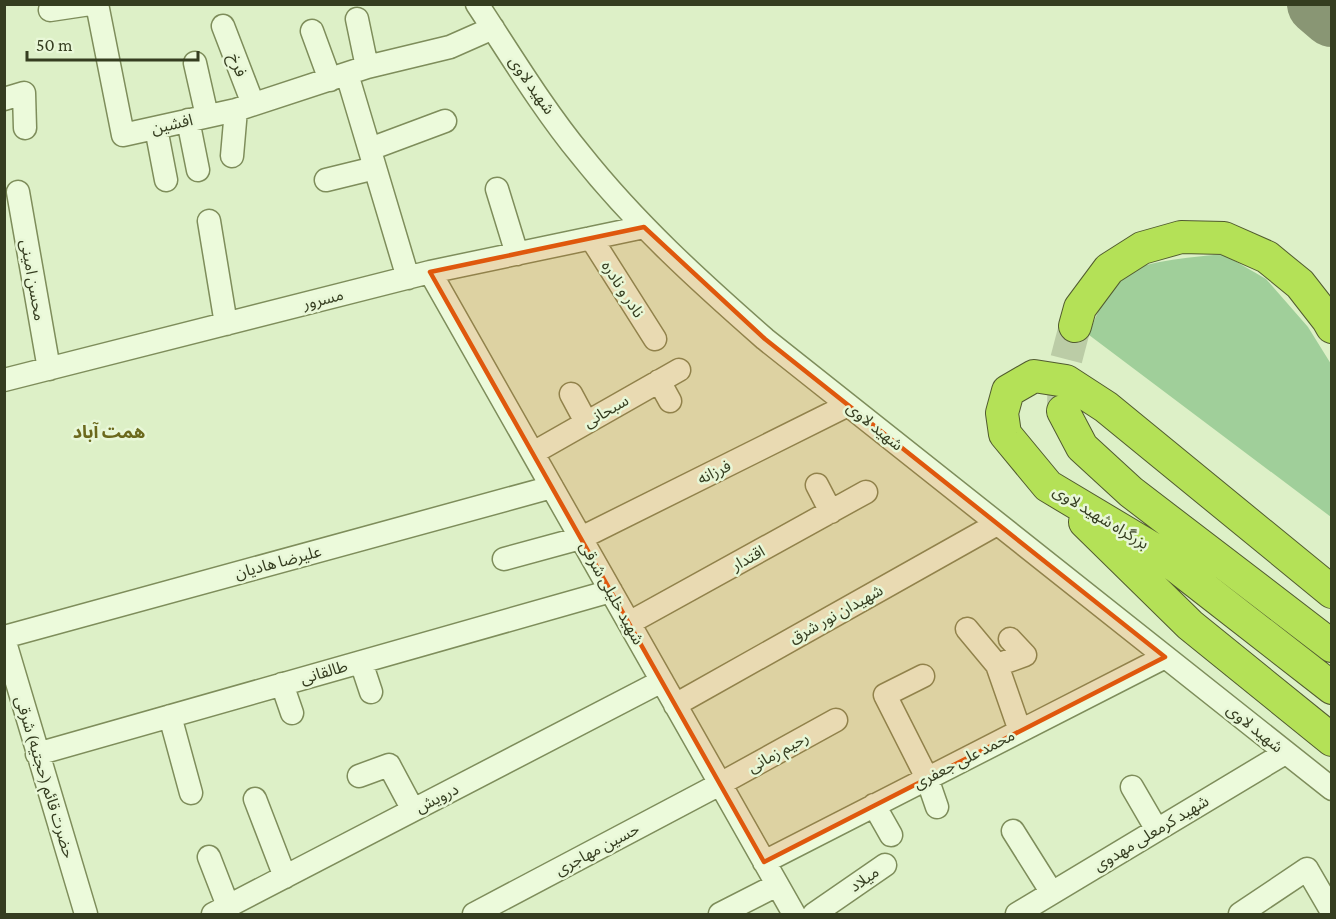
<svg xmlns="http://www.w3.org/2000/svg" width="1336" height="919" viewBox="0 0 1336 919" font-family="'Crimson Pro','Noto Sans Arabic',serif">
<rect width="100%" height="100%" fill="#ddf0c7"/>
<path fill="#a0cf9a" d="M1223,254L1266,279L1308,327L1331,364V517L1089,335C1097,312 1107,289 1127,273C1142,261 1202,256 1223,254Z"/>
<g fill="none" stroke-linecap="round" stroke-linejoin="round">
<path stroke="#899674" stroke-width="62" d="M1318,4L1332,16"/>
<path stroke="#bbcca6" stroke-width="32" stroke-dasharray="32 16" stroke-linecap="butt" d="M1063,407L1064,368L1075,326"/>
<g stroke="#7e8d5b" stroke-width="25">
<path id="minor" d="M97,4L123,135L236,110L367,67L450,47L493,28
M477,4C510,54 543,109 581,155C635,223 700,282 765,339L1332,789
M50,10L90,4
M357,19L367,67
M223,26L253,104
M312,31L330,80
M195,63L207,116
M347,74L408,278
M4,99L24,93L25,128
M188,120L198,170
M156,128L166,180
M370,149L445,121
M232,156L236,110
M326,180L375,168
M497,189L517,254
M18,192L49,369
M209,221L226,324
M591,238L655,339
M430,272L794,914
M4,380L430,272L644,227
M659,381L670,401
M571,394L586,422
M533,453L679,370
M817,485L831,512
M504,559L581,538L848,405
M629,623L866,492
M967,629L997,665L1020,731
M4,637L552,487
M4,639L86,914
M361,662L371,692
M997,665L1025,655L1010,639
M923,676L885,695L927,778L937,807
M282,684L292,713
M675,705L997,524
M170,716L191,793
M37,754L611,591
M359,776L389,765L413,810
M1132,787L1157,830
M255,799L285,877
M874,805L891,835
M1013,831L1052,893
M209,857L228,906
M764,862L1165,657
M213,914L662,681
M474,914L720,784L836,720
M720,914L777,885
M814,914L885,865
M1017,914L1285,753
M1240,914L1307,869L1332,912"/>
</g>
<g stroke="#515b2f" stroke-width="34">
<path id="highway" d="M1075,326L1080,308L1109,269L1142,248L1181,237L1224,238L1267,257L1300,284L1328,320L1332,327
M1063,411L1082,447L1131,492L1332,646
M1085,522L1190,625L1332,740
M1332,592L1106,407L1066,381L1034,376L1008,391L1002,413L1005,434L1048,486L1155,550L1332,688"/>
</g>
<use href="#minor" stroke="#ecfadb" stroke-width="22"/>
<use href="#highway" stroke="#b4e157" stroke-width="32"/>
</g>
<path fill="#df580d" fill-opacity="0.2" stroke="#df580d" stroke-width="4.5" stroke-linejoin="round" d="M644,227L765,339L1165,657L764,862L430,272Z"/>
<g text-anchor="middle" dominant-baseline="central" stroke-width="5" stroke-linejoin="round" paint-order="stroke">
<g font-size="16" fill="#353d20" stroke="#e8f7d7">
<text transform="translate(238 65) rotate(69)">فرخ</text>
<text transform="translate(532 85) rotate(55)">شهید لاوی</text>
<text transform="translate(172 124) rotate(-13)">افشین</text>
<text transform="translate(33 280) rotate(80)">محسن امینی</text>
<text transform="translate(623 289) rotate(57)">نادر و نادره</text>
<text transform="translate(323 299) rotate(-14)">مسرور</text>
<text transform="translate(606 411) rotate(-30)">سبحانی</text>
<text transform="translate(875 426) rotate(39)">شهید لاوی</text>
<text transform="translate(714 472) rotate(-26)">فرزانه</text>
<text transform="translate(1101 517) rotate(31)">بزرگراه شهید لاوی</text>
<text transform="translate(748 558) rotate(-29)">اقتدار</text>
<text transform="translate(278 562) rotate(-15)">علیرضا هادیان</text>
<text transform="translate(612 593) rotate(61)">شهید خلیلی شرقی</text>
<text transform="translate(836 614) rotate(-29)">شهیدان نور شرق</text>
<text transform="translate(324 672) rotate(-16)">طالقانی</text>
<text transform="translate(1255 728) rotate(39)">شهید لاوی</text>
<text transform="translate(778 752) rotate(-29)">رحیم زمانی</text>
<text transform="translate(964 759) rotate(-27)">محمد علی جعفری</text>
<text transform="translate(45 777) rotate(73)">حضرت قائم (حجتیه) شرقی</text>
<text transform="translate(437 798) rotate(-27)">درویش</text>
<text transform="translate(1151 833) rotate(-31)">شهید کرمعلی مهدوی</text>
<text transform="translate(597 849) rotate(-28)">حسین مهاجری</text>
<text transform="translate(864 879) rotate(-35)">میلاد</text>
</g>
<g font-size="18" font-weight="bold" fill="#6b691d" stroke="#e8f7d7">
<text x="109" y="432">همت آباد</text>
</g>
</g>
<rect width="1336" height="919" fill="none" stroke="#353d20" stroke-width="12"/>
<path d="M27 51v9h171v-9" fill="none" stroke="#353d20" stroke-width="3"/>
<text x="36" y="51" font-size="18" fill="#353d20" stroke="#e8f7d7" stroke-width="4.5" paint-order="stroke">50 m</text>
</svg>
